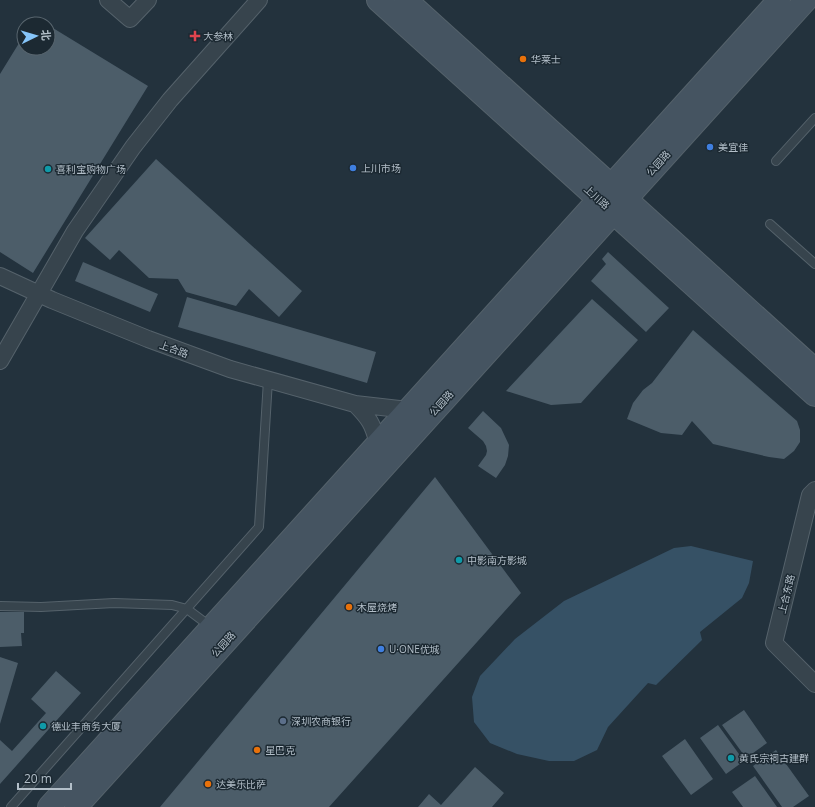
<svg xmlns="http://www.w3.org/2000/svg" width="815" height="807" viewBox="0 0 815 807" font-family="'Open Sans','Noto Sans SC',sans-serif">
<rect width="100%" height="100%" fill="#23323d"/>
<path fill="#365165" d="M691,546L753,561L749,583L742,598L700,632L702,640L656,685L648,683L608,727L597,750L574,761H549L517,754L490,743L474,722L472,697L480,676L515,639L564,601L674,548Z"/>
<path fill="#4c5d69" d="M35,17L47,24H31Z
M48,25L148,86L33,273L0,252V74L24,35V48H48Z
M156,159L302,291L279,317L249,289L236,306L186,292L178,279L149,278L119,250L110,260L85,238Z
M608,252L669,308L646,332L591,281L606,264L602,259Z
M83,262L158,294L150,312L75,281Z
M187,297L376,352L367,383L178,327Z
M592,299L638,340L581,403L551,405L506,391Z
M693,330L797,421L800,430V442L794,451L784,459L769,457L713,444L692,421L682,435L661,433L627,419L633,403L643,390L652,383Z
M483,411L501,428L509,445L508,456L505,465L496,478L478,466L486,455L487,451L486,446L483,441L468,428Z
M435,477L521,593L329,807H160Z
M0,612H24V633H21L22,646L0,647Z
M0,657L18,663L0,724Z
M56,671L81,693L0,784V740L12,751L46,713L31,699Z
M744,710L767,743L746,758L722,725Z
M718,725L744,761L726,774L700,738Z
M685,739L713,779L691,795L662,756Z
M776,750L809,796L793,807H782L753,766Z
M475,767L504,793L492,807H418L429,794L441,805Z
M755,776L777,807H743L732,792Z"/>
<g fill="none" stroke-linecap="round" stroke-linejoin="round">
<g stroke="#55626b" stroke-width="10">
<path id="service" d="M776,161L815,118
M770,224L815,264
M0,606L41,607L114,603L172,605L187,609L211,627
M11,807L259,527L268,380"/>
</g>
<g stroke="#55626b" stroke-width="18">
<path id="minor" d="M108,0L130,19L148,0
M0,276L52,300L148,339L230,369L355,404L408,410
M0,361L75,231L133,147L170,100L259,0
M355,404C369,418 373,424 378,444
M815,490L810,495L774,643L815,684"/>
</g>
<g stroke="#55626b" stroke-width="24">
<path id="secondary" d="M378,0L815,395
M406,0L815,370
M49,807L779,0
M76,807L806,0"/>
</g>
<use href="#service" stroke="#37444d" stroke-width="8"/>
<use href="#minor" stroke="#37444d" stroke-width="16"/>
<use href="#secondary" stroke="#455461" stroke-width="22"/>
</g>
<path fill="#e0444e" stroke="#1c2932" stroke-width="1.5" d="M193 30h4v4h4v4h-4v4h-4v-4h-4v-4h4z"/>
<g fill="#e8710a" stroke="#1c2932" stroke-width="1.5">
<circle cx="523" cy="59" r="4"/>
<circle cx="349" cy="607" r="4"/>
<circle cx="257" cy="750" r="4"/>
<circle cx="208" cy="784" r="4"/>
</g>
<g fill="#3f7fe0" stroke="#1c2932" stroke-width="1.5">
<circle cx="710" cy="147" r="4"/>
<circle cx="353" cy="168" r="4"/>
<circle cx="381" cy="649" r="4"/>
</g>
<g fill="#0f9aa8" stroke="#1c2932" stroke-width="1.5">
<circle cx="48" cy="169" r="4"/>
<circle cx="459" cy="560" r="4"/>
<circle cx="43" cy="726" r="4"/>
<circle cx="731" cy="758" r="4"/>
</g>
<circle fill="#5c6f8a" stroke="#1c2932" stroke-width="1.5" cx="283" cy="721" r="4"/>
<g text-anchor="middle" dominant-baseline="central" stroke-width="3" stroke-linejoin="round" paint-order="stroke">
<g font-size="10" fill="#b3bfc9" stroke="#1c2932" text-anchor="start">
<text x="203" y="36">大参林</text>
<text x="531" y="59">华莱士</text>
<text x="718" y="147">美宜佳</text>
<text x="361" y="168">上川市场</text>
<text x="56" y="169">喜利宝购物广场</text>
<text x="467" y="560">中影南方影城</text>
<text x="357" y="607">木屋烧烤</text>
<text x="389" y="649">U·ONE优城</text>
<text x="291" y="721">深圳农商银行</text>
<text x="51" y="726">德业丰商务大厦</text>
<text x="265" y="750">星巴克</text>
<text x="739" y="758">黄氏宗祠古建群</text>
<text x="216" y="784">达美乐比萨</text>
</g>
<g font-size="10" fill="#b3bfc9" stroke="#1c2932">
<text transform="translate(658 163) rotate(-48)">公园路</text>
<text transform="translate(597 197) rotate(42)">上川路</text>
<text transform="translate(174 349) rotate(20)">上合路</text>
<text transform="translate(441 403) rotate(-48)">公园路</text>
<text transform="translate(786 594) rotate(-76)">上合东路</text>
<text transform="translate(223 644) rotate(-48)">公园路</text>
</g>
</g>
<g transform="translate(36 36) rotate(85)"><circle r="19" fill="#1c2932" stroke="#58656e"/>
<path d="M0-3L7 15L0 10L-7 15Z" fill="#86c5fa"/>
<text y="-6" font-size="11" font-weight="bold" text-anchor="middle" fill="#b3bfc9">北</text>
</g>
<path d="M18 783v6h53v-6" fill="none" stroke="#b3bfc9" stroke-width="2"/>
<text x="24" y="783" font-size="12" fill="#b3bfc9" stroke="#1c2932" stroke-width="3" paint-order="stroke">20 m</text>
</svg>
